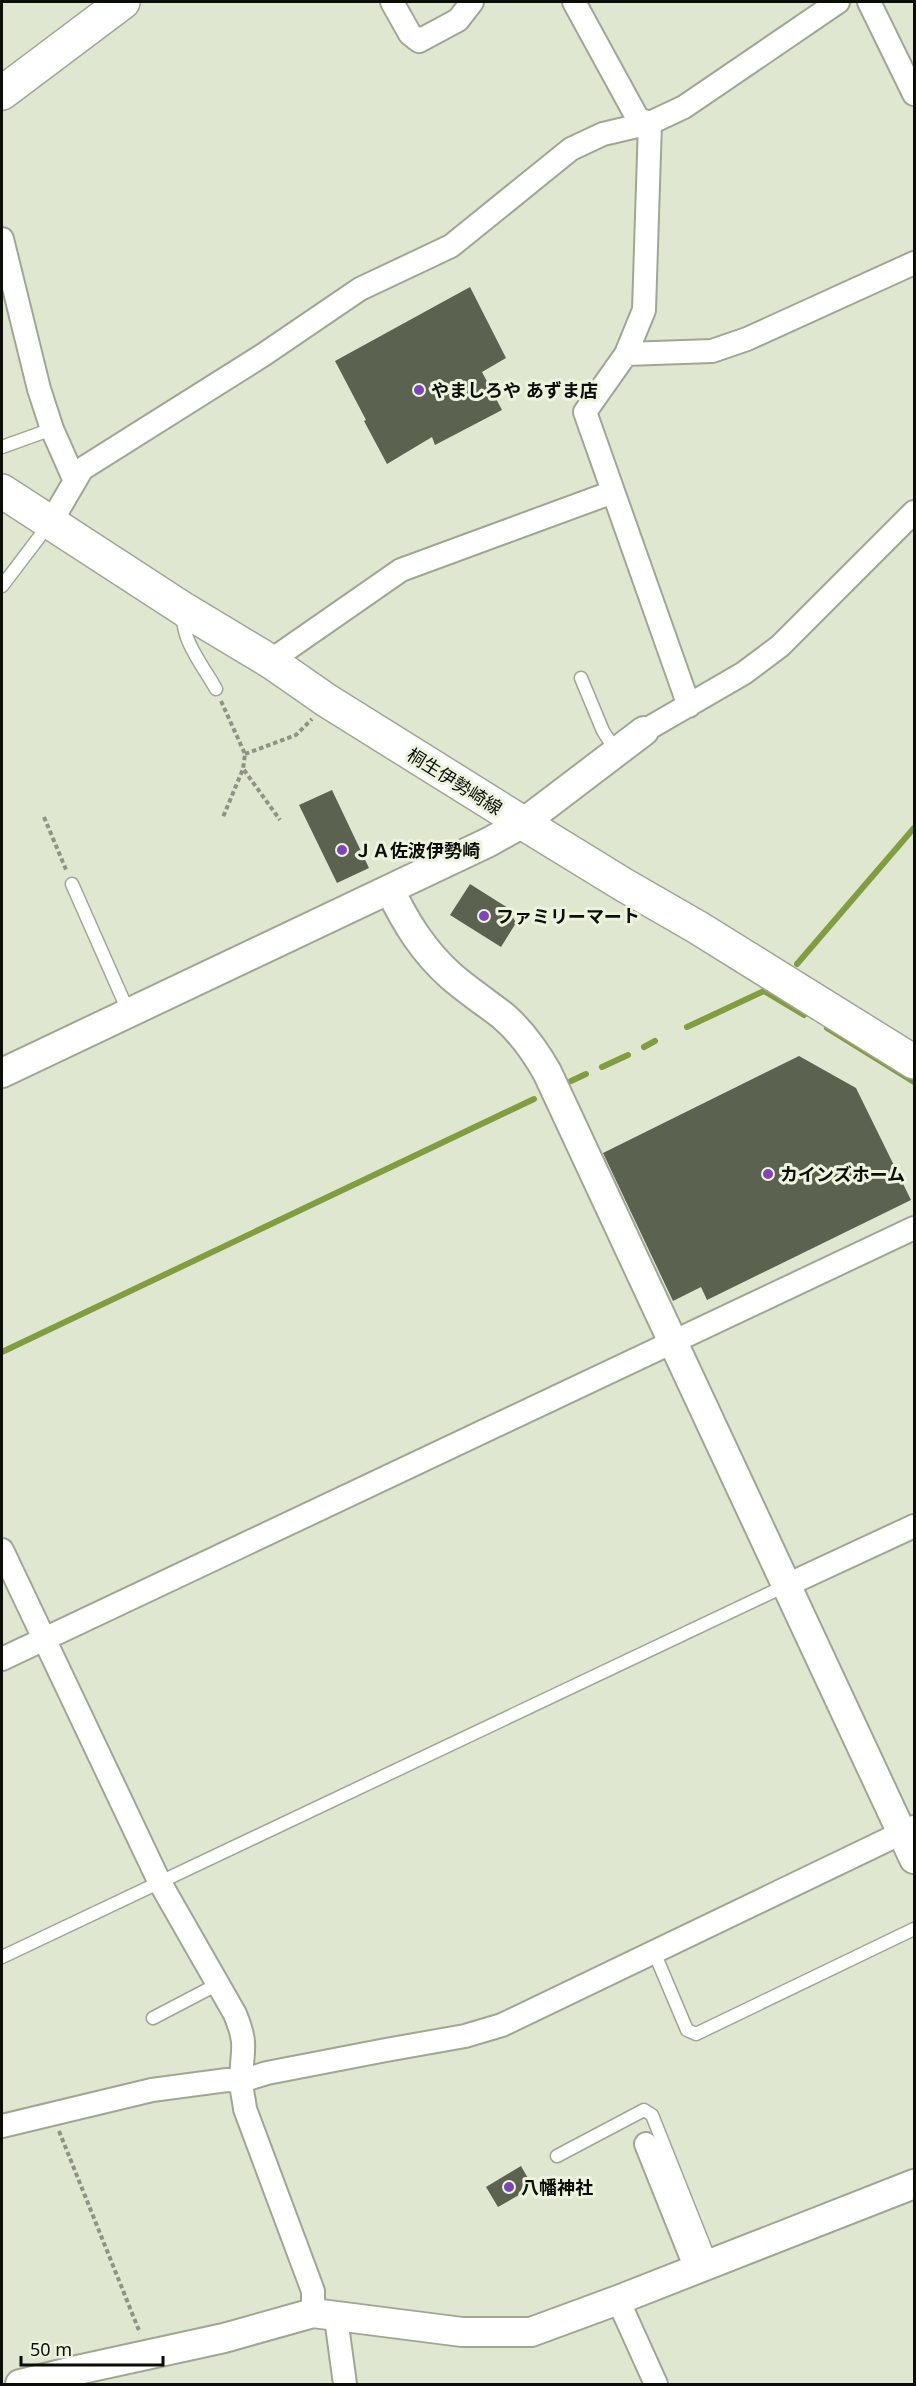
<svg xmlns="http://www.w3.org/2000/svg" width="916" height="2386" viewBox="0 0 916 2386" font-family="'Noto Sans','Noto Sans JP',sans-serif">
<rect width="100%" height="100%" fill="#dfe7d1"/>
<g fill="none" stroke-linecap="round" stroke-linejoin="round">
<path stroke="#829d3f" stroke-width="6" d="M797,964L914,828
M687,1027L764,991L804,1015
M827,1028L914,1082
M644,1047L655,1041
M602,1067L628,1055
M571,1081L586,1074
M2,1352L534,1099"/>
</g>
<path fill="#5b624f" d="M470,287L506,358L482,372L502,410L435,445L432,437L387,464L364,421L366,420L335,361Z
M332,790L369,868L337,883L299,805Z
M470,884L508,908L516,923L501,947L450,915Z
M799,1056L856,1088L911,1200L707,1300L701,1287L673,1301L603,1153Z
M521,2166L533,2187L498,2207L486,2187Z"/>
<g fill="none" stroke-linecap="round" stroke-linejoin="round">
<g stroke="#9fa792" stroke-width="15">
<path id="service" d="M2,447L52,429
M2,586L50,523
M184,614C179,637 205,669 216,689
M581,678L603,731L616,751
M72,884L129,1013
M654,1952L687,2030L696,2034L914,1929
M2,1957L787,1585
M153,2018L218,1984
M557,2156L644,2110L652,2115L711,2263"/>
</g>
<g stroke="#9fa792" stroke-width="26">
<path id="minor" d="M392,2L410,34L419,41L458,20L472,2
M574,2L638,119L650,123L644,310L626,354L585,412L689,706
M869,2L914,94
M2,239L39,389L52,429L75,481
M626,354L712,351L747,339L914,263
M51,522L82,469L263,355L360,289L451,246L571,149L603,134L650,123L684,107L838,2
M273,663L283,652L401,570L613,492
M644,731L744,673L780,646L914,512
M2,1550L159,1881L235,2014C248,2046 242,2048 241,2080C241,2089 244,2099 245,2109L313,2291V2313
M787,1585L914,1526
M2,1659L914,1228
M2,2126L152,2090L227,2080L241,2081L267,2073L386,2050L465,2036L502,2025L914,1827
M646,2144L696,2269
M618,2300L656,2384
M336,2318L345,2384"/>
</g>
<g stroke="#9fa792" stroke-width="32">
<path id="tertiary" d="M390,890C406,923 423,951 451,976C467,990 485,1002 502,1015C521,1031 535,1051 547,1072L914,1859
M2,1073L489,842L523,823L644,731
M20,2384L73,2371L224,2338L313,2313L462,2332H531L618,2300L914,2184"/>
</g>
<g stroke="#9fa792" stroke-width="36">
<path id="secondary" d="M2,93L123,2"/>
</g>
<g stroke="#9fa792" stroke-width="36">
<path id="primary" d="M2,491L185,610L273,663L326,700L523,823L624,885L697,927L914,1062"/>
</g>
<path stroke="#8e9384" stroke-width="4" stroke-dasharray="4.5 3" stroke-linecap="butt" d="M221,701L245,754L243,769L223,817
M245,754L296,735L312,719
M244,770L280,820
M44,817L67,872
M59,2131L140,2333"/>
<use href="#service" stroke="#fff" stroke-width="12"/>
<use href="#minor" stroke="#fff" stroke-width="22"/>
<use href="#tertiary" stroke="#fff" stroke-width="28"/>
<use href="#secondary" stroke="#fff" stroke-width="33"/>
<use href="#primary" stroke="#fff" stroke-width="33"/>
</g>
<g fill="#7f44ba" stroke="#ecf4de" stroke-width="2">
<circle cx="419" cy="390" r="6"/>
<circle cx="342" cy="850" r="6"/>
<circle cx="484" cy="916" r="6"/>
<circle cx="768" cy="1174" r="6"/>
<circle cx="509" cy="2187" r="6"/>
</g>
<g text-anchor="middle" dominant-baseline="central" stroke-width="6" stroke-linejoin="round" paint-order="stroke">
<g font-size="18" font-weight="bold" fill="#0b0d07" stroke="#ecf4de" text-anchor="start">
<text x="431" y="390">やましろや あずま店</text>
<text x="354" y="850">ＪＡ佐波伊勢崎</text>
<text x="496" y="916">ファミリーマート</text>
<text x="780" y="1174">カインズホーム</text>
<text x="521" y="2187">八幡神社</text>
</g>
<g font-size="18" fill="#0b0d07" stroke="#ecf4de">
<text transform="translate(455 781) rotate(32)">桐生伊勢崎線</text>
</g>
</g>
<rect width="916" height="2386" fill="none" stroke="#0b0d07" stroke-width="6"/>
<path d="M21 2356v9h142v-9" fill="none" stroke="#0b0d07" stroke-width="3"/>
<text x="30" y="2356" font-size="18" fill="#0b0d07" stroke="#ecf4de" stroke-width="4.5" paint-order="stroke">50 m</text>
</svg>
